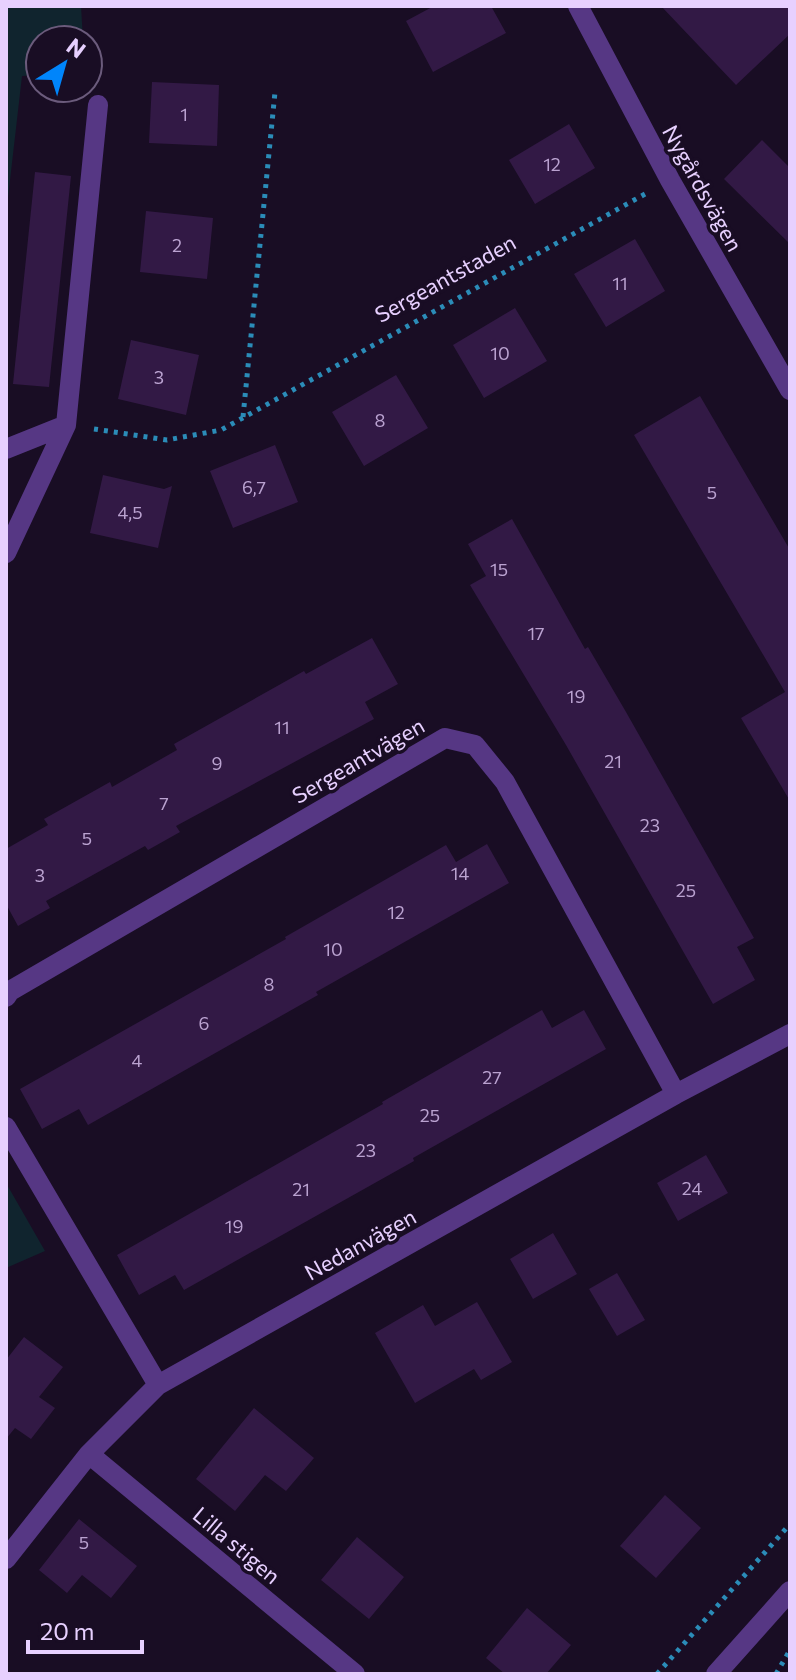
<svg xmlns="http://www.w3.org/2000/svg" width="796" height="1680" viewBox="0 0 796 1680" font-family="Commissioner,sans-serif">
<rect width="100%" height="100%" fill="#190d24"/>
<path fill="#10242e" d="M6,6H81L83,40H40V75L22,76L6,215Z
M6,1183L45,1251L6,1268Z"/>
<path fill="#321945" d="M434,6H491L506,33L433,72L406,21Z
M661,6H790V34L736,85Z
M152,82L219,85L217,146L149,143Z
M569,124L595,168L535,204L509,160Z
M762,140L790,168V244L724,179Z
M35,172L71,176L49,387L13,384Z
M146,211L213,218L207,279L140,272Z
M635,239L665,291L606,327L574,274Z
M515,308L547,361L484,398L453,345Z
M131,340L199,355L186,415L118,399Z
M396,375L428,428L364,466L332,412Z
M700,396L790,550V801L741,718L785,692L634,435Z
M275,445L298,502L233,528L210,471Z
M103,475L164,489L172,486L158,548L90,533Z
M512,519L585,649L588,647L626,712L754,938L737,947L755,980L713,1004L566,745L470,585L486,576L468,544Z
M372,638L398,684L365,702L374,719L176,826L180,832L148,850L145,846L46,901L50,908L18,926L6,904V849L48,825L44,819L110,782L112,787L177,750L174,744L304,671L306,674Z
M487,844L509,883L316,992L318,995L88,1125L79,1109L42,1129L20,1089L286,939L285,937L446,845L456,862Z
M542,1010L552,1028L584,1010L606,1049L413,1158L414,1161L184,1290L175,1275L139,1295L117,1255L383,1104L382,1102Z
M706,1155L728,1193L678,1221L657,1183Z
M553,1233L577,1274L533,1299L510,1259Z
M617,1273L645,1320L617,1336L589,1289Z
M477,1302L512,1362L481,1380L474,1369L415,1403L375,1333L423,1305L435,1326Z
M24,1337L63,1367L39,1397L55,1408L31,1439L15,1428L6,1439V1360Z
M254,1408L314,1458L286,1491L265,1475L235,1511L196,1479Z
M665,1495L701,1528L656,1578L620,1546Z
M79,1519L137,1566L111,1598L82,1575L67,1593L39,1570Z
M357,1537L404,1577L369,1619L321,1580Z
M527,1608L571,1645L546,1674H505L486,1658Z"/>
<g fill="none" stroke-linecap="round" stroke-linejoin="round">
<path stroke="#2b8cb8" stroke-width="5" stroke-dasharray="4 6" stroke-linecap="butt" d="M243,417L275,92
M94,429L167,440L221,430L645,194
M657,1674L790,1524
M776,1674L790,1650"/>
<path stroke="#563784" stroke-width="20" d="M578,6L670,180L790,390
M6,449L66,425
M6,553L66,425L98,105
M6,997L10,991L445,738L475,745L505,782L676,1094
M6,1127L158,1385
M89,1454L355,1674
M6,1559L89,1454L158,1385L676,1094L790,1034
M716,1674L790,1591"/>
</g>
<g text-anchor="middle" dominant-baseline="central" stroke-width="7" stroke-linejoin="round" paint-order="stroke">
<g font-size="18" fill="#baa2d0">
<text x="184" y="114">1</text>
<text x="552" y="164">12</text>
<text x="177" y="245">2</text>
<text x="620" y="283">11</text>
<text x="500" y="353">10</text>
<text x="159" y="377">3</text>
<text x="380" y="420">8</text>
<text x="254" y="487">6,7</text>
<text x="712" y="492">5</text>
<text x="130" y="512">4,5</text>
<text x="499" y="569">15</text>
<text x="536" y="633">17</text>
<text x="576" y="696">19</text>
<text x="282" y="727">11</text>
<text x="613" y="761">21</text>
<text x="217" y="763">9</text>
<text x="164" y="803">7</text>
<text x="650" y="825">23</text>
<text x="87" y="838">5</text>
<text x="460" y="873">14</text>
<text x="40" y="875">3</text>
<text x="686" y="890">25</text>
<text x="396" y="912">12</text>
<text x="333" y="949">10</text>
<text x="269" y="984">8</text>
<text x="204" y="1023">6</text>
<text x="137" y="1060">4</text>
<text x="492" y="1077">27</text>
<text x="430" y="1115">25</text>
<text x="366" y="1150">23</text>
<text x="692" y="1188">24</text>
<text x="301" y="1189">21</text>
<text x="234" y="1226">19</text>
<text x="84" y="1542">5</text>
</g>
<g font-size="22" fill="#e7d0ff" stroke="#190d24">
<text transform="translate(703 188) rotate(61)">Nygårdsvägen</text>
<text transform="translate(445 278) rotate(-29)">Sergeantstaden</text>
<text transform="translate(358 760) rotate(-30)">Sergeantvägen</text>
<text transform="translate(360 1244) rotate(-29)">Nedanvägen</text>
<text transform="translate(237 1545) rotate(40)">Lilla stigen</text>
</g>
</g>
<rect width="796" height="1680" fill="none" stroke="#e7d0ff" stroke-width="16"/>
<g transform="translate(64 64) rotate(37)"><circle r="38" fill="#190d24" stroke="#6b5b7c" stroke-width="2"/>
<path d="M0-6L14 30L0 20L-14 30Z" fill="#0085fb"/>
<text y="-12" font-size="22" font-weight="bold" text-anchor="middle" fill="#e7d0ff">N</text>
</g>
<path d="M28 1640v12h114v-12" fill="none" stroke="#e7d0ff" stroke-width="4"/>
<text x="40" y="1640" font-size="24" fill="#e7d0ff" stroke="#190d24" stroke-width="6" paint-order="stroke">20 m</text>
</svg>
